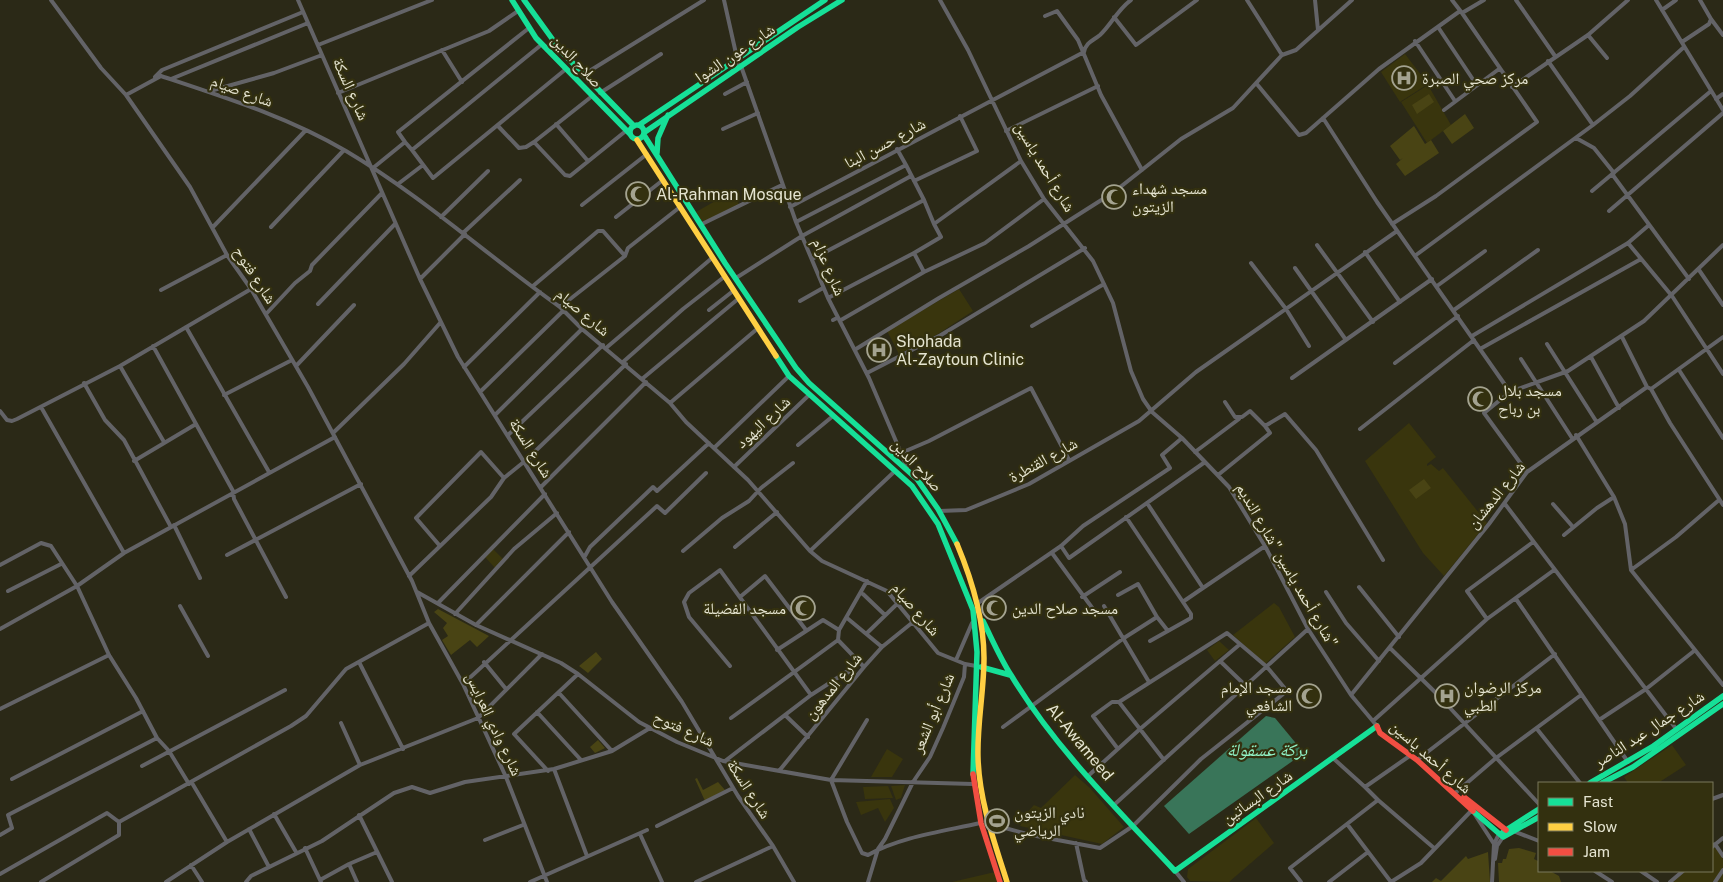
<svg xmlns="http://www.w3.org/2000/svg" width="1723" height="882" viewBox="0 0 1723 882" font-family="'Public Sans','Noto Naskh Arabic',sans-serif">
<rect width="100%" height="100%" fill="#2b2917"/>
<path fill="#39350d" d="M1405,54L1428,84L1400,102L1381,72Z
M1428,85L1451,125L1427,143L1401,102Z
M731,192L739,204L704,225L696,212Z
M959,289L973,311L938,334L899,354L887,331Z
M1409,423L1436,457L1427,464V466L1431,464L1439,471L1443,468L1487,523L1444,576L1423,553L1365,461Z
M493,549L504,560L495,568L485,557Z
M1274,603L1279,607L1295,637L1265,664L1233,635Z
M1219,641L1229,650L1215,661L1207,650Z
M1672,745L1686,765L1658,783H1628L1624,777Z
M887,749L903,759L892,777H871Z
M1075,775L1090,788L1124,827L1102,844L1020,826L1024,816L1034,805L1041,808Z
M905,785L901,798L896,800L891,786Z
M888,786L893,798L865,799L863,787Z
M890,799L894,808L885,822L878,808L861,815L856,802Z
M1256,818L1274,843L1229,882L1190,881L1187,877L1188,869Z
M1714,847L1723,857V882H1673L1686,871H1712V849Z
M995,872L997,882H952Z"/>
<path fill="#494414" d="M1429,94L1434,102L1417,114L1412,105Z
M1465,114L1474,128L1452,144L1443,131Z
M1414,126L1425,144L1431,140L1439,153L1405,176L1396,164L1403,158L1400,160L1390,146Z
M1424,479L1431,488L1416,499L1409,490Z
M438,609L489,636L477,647L470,640L451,655L442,640L448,636L443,628L447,623L434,612Z
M596,652L602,659L588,673L579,666Z
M598,740L605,748L595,753L590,747Z
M697,778L703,790L718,782L725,790L705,801L695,779Z
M1519,848L1536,853L1534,859L1538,861L1539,871H1550L1559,876L1561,882H1499L1498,863H1502L1503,859H1506L1509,849Z
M1488,852L1490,882H1432L1436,878L1441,881L1466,856L1468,859Z"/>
<path fill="#397559" d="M1266,716L1275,718L1304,753L1189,834L1164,806Z"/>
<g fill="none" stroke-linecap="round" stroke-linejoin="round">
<path stroke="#636367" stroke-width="4" d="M51,0L101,68L126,95L190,187L227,255L251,289L308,387L412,581L429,623L463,684L506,777L547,882
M298,0L420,279L458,357L612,602L682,702L738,796L773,846L794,882
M724,0L739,67
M940,0L968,50L1021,161L1044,199L1093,261L1113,303L1131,371L1143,399L1152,412L1182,438L1229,487L1265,546L1308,629L1351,695L1377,726
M1315,0L1318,30
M1452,0L1462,13L1484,0
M1516,0L1555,56
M1656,0L1723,110
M1662,10L1676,0
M1045,16L1057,11L1078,40L1101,95L1142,170
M1114,17L1136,45L1197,0
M1711,19L1723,35
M1438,27L1476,84
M1588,35L1607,58
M1415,41L1455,101
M1682,42L1709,24L1711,19L1700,0
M318,45L432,0
M442,50L462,82
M1282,55L1296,50L1352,0
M1548,61L1593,125L1630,96L1684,47
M741,66L796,222L828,298L869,378L907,467
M583,75L704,0
M155,77L162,70L303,12
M171,79L308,23
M1256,83L1299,135L1306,133L1379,69L1460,11
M1512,87L1588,35L1628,0
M210,91L274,73L322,55
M338,93L489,31L518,11
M600,93L661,54
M725,94L747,82
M126,95L161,76C224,97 288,117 346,151C422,196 488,256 560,307L582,329L670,403L686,422L748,480L810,551L822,561L887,591L938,653L965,664
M1716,99L1723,94
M1444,110L1499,69
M1323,118L1377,202L1510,392
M556,124L588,161
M498,126L519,148L526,147L534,142L565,175L570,176L627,130
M723,129L758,113
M1006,131L1098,86
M1576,138L1594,148L1614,173
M405,142L398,132L529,28
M534,142L591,97
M897,149L906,165
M412,150L433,178L566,69
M373,168L405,142L412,150L541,45
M1612,174L1689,279
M914,181L977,151L960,116
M398,184L423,165
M1592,191L1711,91
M582,205L647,154
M790,207L1084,52C1086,42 1093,41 1100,35C1111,25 1118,9 1131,0
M1609,211L1723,113
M441,217L488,171
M616,217L663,180
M796,222L906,165L924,200
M702,224L782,185
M1392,224L1436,196L1537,122L1462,13
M213,227L306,130
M271,227L344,150
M463,233L520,180
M1628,243L1672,296L1723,374
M1317,245L1373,322
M1365,252L1400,302
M914,253L941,237L934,224
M1416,255L1593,125
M812,259L924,200L934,224L1021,161
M1251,263L1286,309L1309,346
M1295,268L1346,340
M1699,270L1723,305
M736,278L802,236L911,176
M420,279L465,234
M533,286L598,231H603L625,256
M1437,286L1485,251
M161,290L227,255
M828,298L914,253L924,272L985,243L1044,199
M800,301L823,288
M318,304L395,224
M560,307L625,256L628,248L680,207
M709,310L733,291
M1454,310L1538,250
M266,314L295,283L310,271L312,265L382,193
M833,320L837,318L841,320L924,272
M1032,326L1104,284
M186,327L269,472
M1472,336L1628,243L1649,225
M1622,337L1647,387
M1547,344L1596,421
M153,346L233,491L234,499L286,597
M606,348L712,258
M856,349L939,298L1029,246L1114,192L1181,139L1233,108L1282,55L1247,0
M1480,349L1641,259
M1591,357L1619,408
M1521,359L1572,438
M623,362L683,309L724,277
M1395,363L1458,316
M120,366L164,442
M296,366L354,305
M464,367L540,292
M1679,370L1723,438
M867,373L941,335L1085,248
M1292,378L1432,279
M642,379L738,299
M84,383L105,420L124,440L171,527
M1651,389L1670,423L1723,505
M480,392L564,310
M224,395L292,360
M1225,402L1235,417H1242L1250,411L1265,426L1285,414L1316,450L1383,560
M670,403L757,329
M41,407L124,553
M0,411L7,420L12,421L17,419L120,366L251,289
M495,415L582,329
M1360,429L1474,340
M333,433L404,364L440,323
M508,435L603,345
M1576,435L1614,497L1625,524L1631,570L1723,685
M798,445L833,416
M714,448L789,376
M1195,452L1239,419
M901,453L929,441L1031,388L1069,460
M134,461L196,424
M734,467L809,395
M1527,472L1484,413L1510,392L1568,371L1644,321L1723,245
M1218,475L1270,433L1265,426
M541,487L646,382
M1147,503L1203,588L1184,601
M1505,504L1677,730
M1553,504L1573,527
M939,511L966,510L1029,484L1139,421L1196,372L1397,231
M1126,517L1191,614V618L1150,641
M174,525L200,578
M1564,535L1597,508L1614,497
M440,546L416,518L481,452L504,478
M1061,546L1069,558L1205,462
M735,547L777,512
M683,551L722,518L749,501L761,488L793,463
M810,551L895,471
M1052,553L1093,609
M227,555L361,484
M585,556L590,547L653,487L657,491L709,443
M0,565L41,543L51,546L77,586L109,655L136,698L157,738L169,751L189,784
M1631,570L1676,537L1719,500
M409,576L491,497L504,478L525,461L626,364
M1359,587L1399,637
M1203,588L1265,546
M8,591L61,564
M417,592L476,625L561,663L578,674L639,722L677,742L723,761L831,780L973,784
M1326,592L1346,623L1379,661
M863,594L885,615
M740,597L765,576L806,630
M1082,597L1120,572
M1516,599L1628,762
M438,603L545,494
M978,603L1061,546L1083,526L1170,468L1162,455L1182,438
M180,606L208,656
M1104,606L1149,682
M455,614L514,549L557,513
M1157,617L1168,631
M847,618L882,647
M1487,619L1467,591L1533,542
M476,625L569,532
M0,629L77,586L124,553L335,437
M867,633L898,603
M838,640L864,667
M1390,648L1438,695L1539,804
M777,650L823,620L839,630
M956,660L972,623
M1220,661L1246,686
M359,662L403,749
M484,662L506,689
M730,666L689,617L684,602L689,593L720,570L811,695
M463,684L657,506L665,513L706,473
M559,693L612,751
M1351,695L1489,524L1527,472L1647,387L1651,389L1723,337
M1119,702L1164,760
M0,709L109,655
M537,712L581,760
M785,715L808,737
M731,718L838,640L839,630L867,581
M867,720L831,780L847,822L862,853L868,855C899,837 945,831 980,823
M1599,720L1646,689L1694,651
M1373,721L1487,619L1554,570
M341,723L360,765
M1003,727L1124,638L1157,617L1138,584L1118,595
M1537,729L1580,783
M1334,759L1365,787
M1417,760L1555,654
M725,761L811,695L848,671L855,678
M142,766L285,690
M554,769L587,856
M548,771L514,734L578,674
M779,771L864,667L882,647L913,622
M1088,776L1140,729L1239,645
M12,779L143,711
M192,783L227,842
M1454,794L1496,758L1581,695
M1712,799L1723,795
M1378,800L1434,848
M1115,804L1308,629
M274,814L296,852
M359,815L392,882
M990,824L1031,835L1100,848L1133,826L1201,759L1287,691L1267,667L1227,633L1119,702H1112L1093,716L1118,749
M1347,824L1391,882
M657,826L733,788
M249,829L269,867
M1513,831L1539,841
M640,834L662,882
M0,835L12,828L8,815L157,738
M485,840L523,825
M1076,843L1084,880L1086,882
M1715,844L1723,856
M1712,847L1723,838
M305,848L321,882
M1495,859L1497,846L1503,837
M191,865L202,882
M1175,871L1184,882
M1595,871L1612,882
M1641,871L1657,882
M0,874L107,813L119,822L291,726L306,716L346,669L429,623
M320,880L349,864
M41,882L119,835V822
M166,882L227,842L360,765L478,718L542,654
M246,882L251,876L322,841L394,793L412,787L430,793L465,782L554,769L612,751L650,728
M357,882L349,864L377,852
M530,882L647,830
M696,882L773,846
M868,882L878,849L885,839L913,782L930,757L943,728L964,677L965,664L976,666
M1301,882L1290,868L1378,800L1365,787L1411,755
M1329,882L1368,852
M1391,882L1421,863L1472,810L1494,844
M1492,882L1494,844L1499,834
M1670,882L1683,871
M1715,882L1723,870"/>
<path stroke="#16e098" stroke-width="5.5" d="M512,0L536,38L630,134
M524,0L561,51L634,126
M630 132a7 7 0 1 1 14 0a7 7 0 1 1-14 0Z
M639,125L825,0
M645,132L798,27L842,0
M644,135L725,263L796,368L809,383L917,479L938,509L957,544
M657,153L658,138L668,115
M776,356L789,376L912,486L938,524L973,610L977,652L973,774
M983,621C992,639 1000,658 1011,675C1055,748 1117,809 1175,871L1377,726
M981,667L1010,675
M1590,783L1652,747L1723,696
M1602,783L1633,767L1723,704
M1473,811L1503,837L1539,817
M1503,832L1539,809"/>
<path stroke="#ffcf43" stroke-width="5.5" d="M637,140L776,356
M957,544C972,580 984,618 984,658C984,691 977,724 978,757C979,800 994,841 1007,882"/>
<path stroke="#f24e42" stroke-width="5.5" d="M1377,726L1380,733L1417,760L1473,811
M973,774L981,823L1000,882
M1464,797L1506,830"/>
</g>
<defs>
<g id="hospital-ring" transform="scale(1.25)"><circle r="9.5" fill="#33300f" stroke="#a4a390" stroke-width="1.5"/><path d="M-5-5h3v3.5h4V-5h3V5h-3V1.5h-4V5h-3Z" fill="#a4a390"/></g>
<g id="mosque-ring" transform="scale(1.25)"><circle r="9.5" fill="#33300f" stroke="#a4a390" stroke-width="1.5"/><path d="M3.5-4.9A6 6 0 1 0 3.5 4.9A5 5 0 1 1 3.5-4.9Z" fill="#a4a390"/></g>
<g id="stadium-ring" transform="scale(1.25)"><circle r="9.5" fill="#33300f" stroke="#a4a390" stroke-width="1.5"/><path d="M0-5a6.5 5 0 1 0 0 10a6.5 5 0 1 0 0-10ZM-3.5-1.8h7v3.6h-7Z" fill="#a4a390"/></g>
</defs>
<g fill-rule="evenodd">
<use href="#hospital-ring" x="1404" y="78"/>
<use href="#mosque-ring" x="638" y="194"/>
<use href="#mosque-ring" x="1114" y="197"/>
<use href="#hospital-ring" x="879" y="350"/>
<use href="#mosque-ring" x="1480" y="399"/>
<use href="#mosque-ring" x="803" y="608"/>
<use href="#mosque-ring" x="994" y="608"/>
<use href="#mosque-ring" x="1309" y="696"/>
<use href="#hospital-ring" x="1447" y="696"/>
<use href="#stadium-ring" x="997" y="821"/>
</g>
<g text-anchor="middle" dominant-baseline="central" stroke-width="4.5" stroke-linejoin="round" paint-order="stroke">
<g font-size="16" fill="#e5e4d1" stroke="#33300f">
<text transform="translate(735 53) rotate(-34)">شارع عون الشوا</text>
<text transform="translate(577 61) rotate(47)">صلاح الدين</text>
<text transform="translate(351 89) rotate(66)">شارع السكة</text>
<text transform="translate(242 91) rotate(20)">شارع صيام</text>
<text transform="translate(885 143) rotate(-28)">شارع حسن البنا</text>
<text transform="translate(1045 167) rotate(59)">شارع أحمد ياسين</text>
<text transform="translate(829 267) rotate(67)">شارع عزام</text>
<text transform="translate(255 275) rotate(57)">شارع فتوح</text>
<text transform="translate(583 312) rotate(40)">شارع صيام</text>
<text transform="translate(763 422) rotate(-43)">شارع اليهود</text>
<text transform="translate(531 448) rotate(58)">شارع السكة</text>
<text transform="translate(1043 460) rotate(-29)">شارع القنطرة</text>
<text transform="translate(917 465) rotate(47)">صلاح الدين</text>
<text transform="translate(1496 495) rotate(-51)">شارع الدهشان</text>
<text transform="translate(1287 565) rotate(60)">شارع أحمد ياسين "شارع النديم"</text>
<text transform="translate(916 609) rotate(49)">شارع صيام</text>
<text transform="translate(833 686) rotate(-51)">شارع المدهون</text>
<text transform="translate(933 713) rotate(-67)">شارع أبو الشعر</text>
<text transform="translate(494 724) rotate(65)">شارع وادي العرايس</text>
<text transform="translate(684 729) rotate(24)">شارع فتوح</text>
<text transform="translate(1649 729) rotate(-33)">شارع جمال عبد الناصر</text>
<text transform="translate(1080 742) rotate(50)">Al-Awameed</text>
<text transform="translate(1431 757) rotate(41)">شارع أحمد ياسين</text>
<text transform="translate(749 789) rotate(57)">شارع السكة</text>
<text transform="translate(1257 797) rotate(-35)">شارع البساتين</text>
</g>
<g font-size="16" fill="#e5e4d1" stroke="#33300f" text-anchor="start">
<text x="1422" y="78">مركز صحي الصبرة</text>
<text x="1132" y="188">مسجد شهداء<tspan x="1132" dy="18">الزيتون</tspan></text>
<text x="656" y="194">Al-Rahman Mosque</text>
<text x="896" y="341">Shohada<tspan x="896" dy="18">Al-Zaytoun Clinic</tspan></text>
<text x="1498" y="390">مسجد بلال<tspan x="1498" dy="18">بن رباح</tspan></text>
<text x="786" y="608" text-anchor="end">مسجد الفضيلة</text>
<text x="1012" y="608">مسجد صلاح الدين</text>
<text x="1292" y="687" text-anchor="end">مسجد الإمام<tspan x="1292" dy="18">الشافعي</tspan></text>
<text x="1464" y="687">مركز الرضوان<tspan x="1464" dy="18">الطبي</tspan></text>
<text x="1014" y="812">نادي الزيتون<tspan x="1014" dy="18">الرياضي</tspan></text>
</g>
<g font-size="18" font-style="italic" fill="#91f3c7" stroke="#33300f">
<text x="1267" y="749">بركة عسقولة</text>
</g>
</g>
<rect x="1538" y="782" width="175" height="90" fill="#33300f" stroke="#7a785d"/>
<rect x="1548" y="798" width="25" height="8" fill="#16e098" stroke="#7a785d"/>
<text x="1583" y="807" font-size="15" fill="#e5e4d1">Fast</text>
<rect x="1548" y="823" width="25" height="8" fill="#ffcf43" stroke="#7a785d"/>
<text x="1583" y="832" font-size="15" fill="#e5e4d1">Slow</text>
<rect x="1548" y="848" width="25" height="8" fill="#f24e42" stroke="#7a785d"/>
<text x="1583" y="857" font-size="15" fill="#e5e4d1">Jam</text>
</svg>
